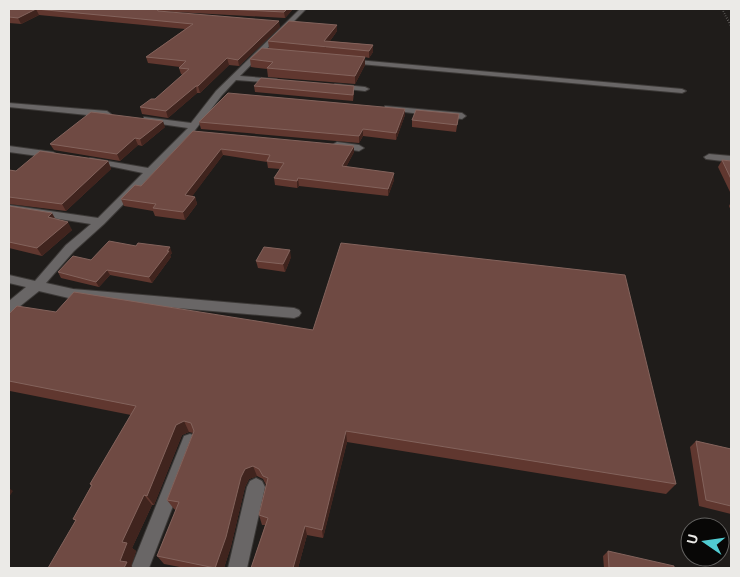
<svg xmlns="http://www.w3.org/2000/svg" width="740" height="577" viewBox="0 0 740 577" font-family="Ubuntu,sans-serif">
<rect width="100%" height="100%" fill="#1f1c1a"/>
<g fill="none" stroke-linecap="round" stroke-linejoin="round">
<g stroke="#3c3937" stroke-width="2">
<path id="minor" d="M300,9H306L240,76L276,79L280,81L279,83L236,80L222,95L192,134L104,224L74,251L46,283L73,289L294,308L299,310L301,313L299,316L294,318L73,299L39,291L14,311L9,313V301L26,287L9,283V275L35,281L66,245L91,224L9,211V205L98,218L143,173L90,162V158L148,168L188,128L147,122L144,121V117L191,123L216,91Z
M346,59L682,89L686,91L682,93L349,63H346Z
M335,84L365,87L369,89L365,91L338,88L334,86Z
M9,103L107,111L111,114L107,117L9,107Z
M385,106L462,113L466,116L462,119L388,110H385Z
M337,142L359,145L364,148L359,151L334,147L332,145Z
M9,146L53,152L58,155L53,158L9,152Z
M709,154L731,156V162L706,159L704,157Z
M190,434L196,436L198,441L149,568H131L182,441L184,436Z
M256,478L262,481L265,487L247,568H228L247,487L250,481Z"/>
</g>
<path stroke="#817f7d" stroke-width="2" stroke-dasharray="0.5 2" stroke-linecap="butt" d="M722,9L731,26"/>
<use href="#minor" fill="#696666" fill-rule="evenodd"/>
</g>
<path fill="#60372f" d="M9,9H293L285,18L158,11L280,27L239,66L229,65L200,93H197L168,118L142,114L140,107L155,99L183,75L181,74L179,68L180,67L148,63L146,57L185,29L39,15L21,24L9,23Z
M337,25V31L330,41L373,45V52L369,58L365,57V65L355,84L268,77L267,69L251,67L250,59L269,48L268,41Z
M254,86L354,92L353,101L255,92Z
M405,109V115L396,140L363,136L359,143L201,129L199,122Z
M459,114L456,132L412,127V120Z
M165,127L142,146L138,145L120,161L54,150L50,144Z
M193,131L354,152L346,167L394,180L388,196L299,186L297,188L275,185L274,178L280,169L268,168L267,162L223,155L192,196L195,197L197,204L185,220L155,216L153,211L124,206L121,199L141,186Z
M722,160L731,161V194L718,167Z
M108,161L111,169L66,211L9,204V170L16,171Z
M731,202V211L729,206Z
M9,206L56,219L72,230L42,256L9,248Z
M172,253L170,255L171,257L152,283L110,275L99,287L61,278L58,272L91,260Z
M291,257L285,272L258,268L256,261Z
M9,314L676,484L666,494L347,442L323,538L307,535L298,568H251L265,525H262L259,515L266,485L263,479L257,476L249,479L245,487L231,546L224,568H185L164,564L157,556L176,510L174,509L167,500L193,433L189,432L182,435L154,505H152L132,548L136,551L131,566L73,519L91,486L90,484L131,415L10,391L9,389Z
M696,441L731,449V514L699,506L690,447Z
M608,551L674,568H604L603,556Z"/>
<path fill="#40241e" d="M36,9L39,15L21,24L18,18Z
M287,9H293L285,18L284,12Z
M279,21L280,27L239,66L238,60Z
M337,25V31L325,48L324,41Z
M373,45V52L369,58V51Z
M365,57V65L355,84V76Z
M227,58L229,65L200,93L198,86Z
M196,86L197,93L168,118L166,111Z
M405,109V115L396,140V133Z
M163,121L165,127L142,146L140,139Z
M363,129V136L359,143V136Z
M135,138L138,145L120,161L117,154Z
M354,146V152L343,173L342,166Z
M221,149L223,155L188,202L185,195Z
M108,161L111,169L66,211L62,204Z
M394,173V180L388,196V189Z
M298,178L299,186L297,188V181Z
M195,197L197,204L185,220L183,212Z
M52,213L56,220L48,217Z
M68,222L72,230L42,256L37,248Z
M170,247L172,253L170,255L171,257L152,283L149,277Z
M290,250L291,257L285,272L283,264Z
M107,270L110,275L99,287L96,282Z
M184,421L189,432L182,435L154,505L147,496L176,425Z
M346,431L347,442L323,538L322,530Z
M253,466L257,476L249,479L245,487L231,546L224,568H216L241,477L245,469Z
M9,488L13,491L9,497Z
M144,495L152,505L132,548L136,551L131,566L134,568H124L120,561L122,542Z
M305,526L307,535L298,568H293Z"/>
<path fill="#6f4a43" stroke="#83635c" d="M9,9H157L158,11L279,21L238,60L227,58L198,86H196L166,111L140,107L151,99H155L189,69L179,68L186,61L146,57L193,24L36,9L18,18L9,17Z
M224,9H287L284,12Z
M289,21L337,25L324,41L373,45L369,51L268,41Z
M262,48L365,57L355,76L267,68L273,62L250,59Z
M261,78L354,86L353,95L254,86Z
M228,93L405,109L396,133L363,129L359,136L199,122Z
M416,110L459,114L457,125L412,120Z
M91,112L163,121L140,139L135,138L117,154L50,144Z
M193,131L354,146L342,166L394,173L388,189L298,178L297,181L274,178L284,163L267,161L270,155L221,149L185,195L195,197L183,212L153,208L156,204L121,199L135,185L141,186Z
M40,151L108,161L62,204L9,197V170L16,171Z
M722,160L731,161V179Z
M9,206L52,213L48,217L68,222L37,248L9,242Z
M109,241L136,246L138,243L170,247L167,251H169L149,277L107,270L96,282L58,272L73,256L91,260Z
M341,243L625,275L676,484L346,431L322,530L305,526L293,568H251L268,518L259,515L268,478L263,476L259,469L253,466L245,469L241,477L226,537L215,568L157,556L179,502L167,500L194,431L191,423L184,421L176,425L147,496L144,495L122,542L127,543L120,561L127,562L124,568H48L76,520L73,519L92,485L90,484L136,406L9,381V314L17,306L56,312L74,292L313,330Z
M264,247L290,250L283,264L256,261Z
M696,441L731,449V506L706,500Z
M608,551L674,566V568H609Z"/>
<rect width="740" height="577" fill="none" stroke="#ebeae7" stroke-width="20"/>
<g transform="translate(705 542) rotate(283)"><circle r="24" fill="#080706" stroke="#636260"/>
<path d="M0-4L9 19L0 12L-9 19Z" fill="#51ccd2"/>
<text y="-8" font-size="14" font-weight="bold" text-anchor="middle" fill="#ebeae7">U</text>
</g>
</svg>
